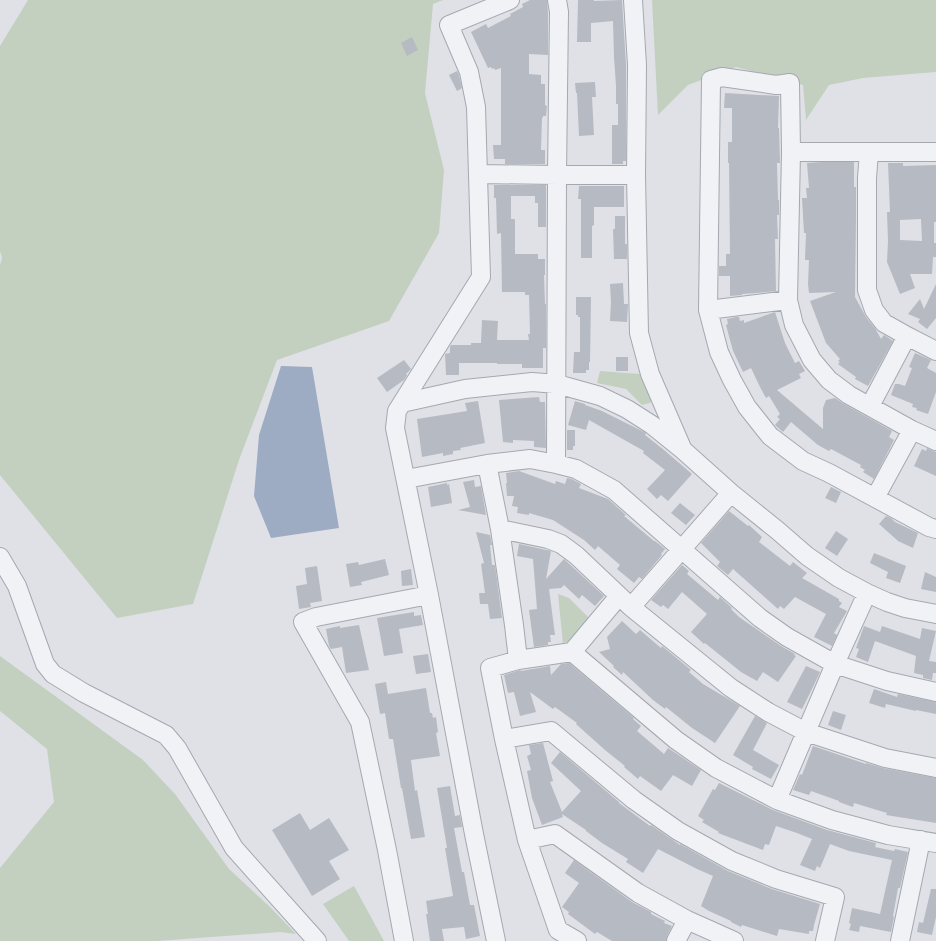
<svg xmlns="http://www.w3.org/2000/svg" width="936" height="941" viewBox="0 0 936 941" font-family="Quicksand,sans-serif">
<rect width="100%" height="100%" fill="#dfe1e6"/>
<path fill="#c3d0c0" d="M28,0H443L433,4L425,93L444,170L439,233L389,321L277,360L239,460L193,604L117,618L0,475V265L2,258L0,251V46Z
M652,0H936V72L863,78L829,85L806,120L803,85L736,67L688,85L658,115Z
M600,371L640,374L653,399L650,403L642,405L626,389L597,383Z
M558,594L569,598L590,619L572,640L563,644Z
M0,656L143,760L175,794L229,869L269,906L296,934L280,932L157,941H0V868L54,802L47,749L0,711Z
M354,886L384,941H349L323,904Z"/>
<path fill="#9dacc3" d="M281,366L312,367L339,528L271,538L254,496L259,435Z"/>
<path fill="#b6bac3" fill-rule="evenodd" d="M530,0H547L548,13V55L529,54V74L541,75V84H545V105L547,106L546,116H543V118L542,117L541,150H545V164H505V159H494L493,145H501V68L495,70L494,68L492,69L491,67L488,68L471,32L486,24L488,28L511,16L510,14L523,7L522,4Z
M578,0H594V1L622,0L626,65V161H623V164H612V125H618V104H616V86L614,57L613,21L591,23V42H577Z
M412,37L418,50L407,56L401,43Z
M457,71L459,75L462,88L457,91L449,75Z
M595,82L596,97H592L594,135L579,136L577,93H576L575,83Z
M725,93L779,96L778,128H779L780,163H777L778,200H779V215H777L778,239H775L776,291L756,293L742,294V295L730,296V276H719V266H726V254H730L729,163H728V142H732V108H724Z
M821,162H854V187H856V217L855,297L866,317L875,328L881,339L884,335L893,341L868,386L855,379L856,377L838,364L840,362L838,361L840,359L826,343L810,301L836,292L809,293L808,284L809,260H805L806,233H804L802,198H807L806,188H809L807,163Z
M888,163H903V166L936,165V222H934V243H936V257H933L932,274H910L915,288L900,294L887,262L888,241L887,212H890ZM921,219L922,241L900,240V220Z
M494,185H546V227H538V203H535V196H511V219H515V254H538V259H545V275H544L545,304H546V348H543V368H522V364H497V363H459V375H446L445,354L450,353V347L451,345H471V343H481L482,320L498,321L497,340H529L528,334H530L529,295H525V292H502L501,233L497,234L496,198H494Z
M579,186H624V207H594V225L592,226V258H581V199H578Z
M615,216H625V244H627V259H614L613,229H615Z
M623,283L624,304H628L627,322L610,321L611,302L610,284Z
M936,284V318L927,329L918,322L920,319L908,314L920,299L924,309Z
M576,297H591L590,362H589V370H586V373H573L574,352H580V317H578V315H576Z
M775,312L785,343L795,363L799,361L805,371L799,374L801,378L777,390L823,429V408L826,400L835,398L844,404L892,431L889,437L894,440L874,479L863,472L865,470L860,467L861,465L831,449L829,451L818,445L791,422L783,432L775,425L780,419L777,417L780,414L769,396L766,398L760,387L751,368L743,372L733,351L726,325L728,324L727,319L736,317H739L740,321L744,320V323Z
M915,353L931,360L927,368L936,373V392L928,414L916,410L917,408L912,407L913,404L891,395L895,384H899L905,386L912,368L909,367Z
M616,357H628V371H616Z
M404,360L411,369L406,374L407,375L404,380L387,392L377,378Z
M539,397L540,402H545L546,448L534,447V441L513,440V443L503,442L499,400Z
M478,401L485,443L460,448L461,450L453,451V454L443,456V453L422,457L417,419L467,411L465,403Z
M575,401L585,404V405L602,411L646,433L645,435L664,450L692,474L668,501L661,495L657,499L647,489L665,470L643,453L644,451L589,420L586,430L568,425Z
M567,430H575V446H573V450H567Z
M927,448L936,452V476L914,466L922,449L926,451Z
M519,471L555,484L556,481L565,484L567,478L572,479L581,484L579,488L608,499L626,515L624,516L654,541H655L665,549L661,554L662,555L642,579L639,577L634,583L617,569L620,565L598,546L595,550L584,540L553,520L529,513V515L517,513L518,507L512,506L514,496H507L506,483H507L506,473Z
M474,480L475,487L481,486L486,515L458,510L470,507L463,482Z
M447,483V485L449,484L452,503L431,507L428,487Z
M831,487L841,492L836,503L825,498Z
M680,503L695,515L686,525L671,513Z
M729,511L748,526L749,525L762,537L759,542L790,566L793,562L807,573L802,578L839,599V601L842,603L839,607L847,611L834,633L837,635L832,646L814,637L826,614L795,597L784,609L780,606L778,609L733,569L728,575L717,566L720,562L701,543Z
M886,516L891,518L895,522L918,533L913,548L898,541L879,524Z
M836,531L848,539L837,556L825,548Z
M476,532L490,535L492,545H490L492,565H495L502,618L490,619L488,604H480L479,593H485L481,564L484,563Z
M519,544L551,551L546,579L564,559L604,596L595,606L582,595L579,599L564,585L561,588L549,589L555,635H550L551,642H548V645L534,647L529,610L537,609L533,559L517,556Z
M874,553L906,566L900,583L886,578L888,572L870,563Z
M385,559L389,575L361,582L362,585L350,587L346,564L358,562L359,565Z
M682,565L689,571L687,574L718,600L720,597L732,608L731,609L739,617L781,646L795,654L794,655L796,656L778,682L763,672L757,681L741,672L705,643L704,644L691,632L707,614L682,592L668,609L663,605L661,607L651,600Z
M317,566L322,601L310,603L311,607L299,609L296,586L307,584L305,568Z
M411,569L413,585L402,586L401,571Z
M925,572L936,577V592L921,589Z
M414,612V616L421,615L423,625L399,629L403,653L384,656L377,618Z
M622,621L636,634L640,630L661,648L662,646L691,670L689,672L703,684L740,706L715,743L692,728L666,707L665,709L653,700L623,672L622,675L613,667L614,666L599,652L610,649L607,637Z
M359,625L369,670L346,673L342,647L331,649L329,646L326,629L340,626V628Z
M864,626L880,632L882,626L920,639L922,628L936,631L929,661L936,662V673H933L932,680L923,678V675L914,673L916,656L875,641L868,662L856,657L859,649L856,648Z
M428,654L431,672L416,674L413,656Z
M569,663L634,718L633,719L641,726L637,731L664,754L668,748L701,770L692,786L673,775L661,791L640,776L638,779L624,767L625,766L605,750L576,724L577,723L555,707L553,709L530,692L536,712L520,716L514,692L508,693L504,675L520,670L521,671L550,666L551,675L561,664Z
M806,666L820,672L814,685L802,709L787,702Z
M386,682L388,694L426,688L430,713H432L433,718L436,717L438,732L436,733L440,756L411,760L415,791L417,790L425,837L411,839L402,788H401L393,739H389L385,713L380,714L375,684Z
M874,689L897,697L898,694L936,702V714L916,710V711L886,704L885,708L869,703Z
M833,711L846,715L841,730L828,725Z
M755,716L767,723L753,750L779,765L771,779L752,769L753,767L733,755Z
M543,743L553,781L550,782L562,812L581,791L551,763L560,752L619,802V803L650,826L651,825L680,845V844L728,871L772,889L820,904L814,925L813,931H809V934L779,929L777,936L742,925L741,927L731,922V921L709,911L701,906L713,876L697,869L658,849L643,873L626,862L628,859L602,843L586,831V830L562,814L563,817L542,825L532,798L527,771L531,770L527,756L531,754L529,745Z
M813,746L866,764V763L883,768L936,778V823L886,815L887,813L854,803L853,807L839,802V801L811,791L809,795L793,790L800,774L802,775Z
M719,783L773,810L827,830L876,843L875,847L894,851L895,849L908,852L900,888H898L893,916L894,917L891,932L860,926L859,932L849,930L851,924L849,923L852,908L880,914L892,860L849,851L830,844L820,868L817,866L815,871L800,865L812,839L797,833L776,826L769,845L765,844L763,850L718,833L719,832L702,822L704,820L698,816L713,789L715,790Z
M450,786L455,816L460,815L462,827L454,828L462,872H464L470,905H474L480,936L466,939L464,927L442,929L444,941H430L426,914H428L426,901L453,896L445,848H447L437,788Z
M300,813L310,830L329,818L349,850L329,861L340,879L312,896L272,830Z
M574,860L632,902L651,912V914L665,921L664,923L672,926L667,936L666,941H612L597,932L595,934L568,914L569,912L562,907L579,883L565,873Z
M931,889H936V917L932,935L917,932L919,922L923,923Z"/>
<g fill="none" stroke-linecap="round" stroke-linejoin="round">
<g stroke="#a5a8b0" stroke-width="20">
<path id="minor" d="M633,0L637,65L636,175L639,333L650,374L682,448
M791,152H936
M869,152L867,178V290L874,310L884,323L907,336L936,351
M479,174L557,175H636
M708,310L788,300
M402,403L465,389L532,382L557,384L600,396L627,409L652,425L683,450L731,493L777,530L807,556L839,578L867,593L887,602L905,608L936,614
M870,406L907,336
M936,441L912,430L849,395L829,380L812,360L794,325L788,300L791,152L790,83L776,85L722,77L711,80L708,310L719,352L732,380L747,407L770,436L803,461L829,473L929,527L936,529
M556,464L557,175L559,12L557,0
M406,479L487,464
M875,498L912,430
M500,529L548,539L561,544L576,555L631,607L731,688L768,712L806,732L885,758L936,768
M0,557L17,586L45,664L53,674L84,693L166,735L177,748L234,848L317,941
M631,607L731,493
M572,652L619,596
M518,660L514,625L500,529L487,464L530,459L556,464L576,469L614,490L760,618L787,637L835,664L887,681L936,692
M504,739L551,731L634,800L678,831L732,861L776,879L835,897L825,941
M777,800L835,664L867,593
M527,840L555,834L638,893L687,920L734,941
M404,941L387,850L360,722L303,622L316,617L429,595
M496,941L474,834L429,595L395,428L397,411L481,277L476,107L469,72L449,25L510,0
M577,941L558,930L527,840L504,739L490,668L518,660L572,652L676,740L716,768L777,800L832,820L888,835L936,843
M676,941L687,920
M900,941L921,840"/>
</g>
<use href="#minor" stroke="#f1f2f5" stroke-width="18"/>
</g>
</svg>
